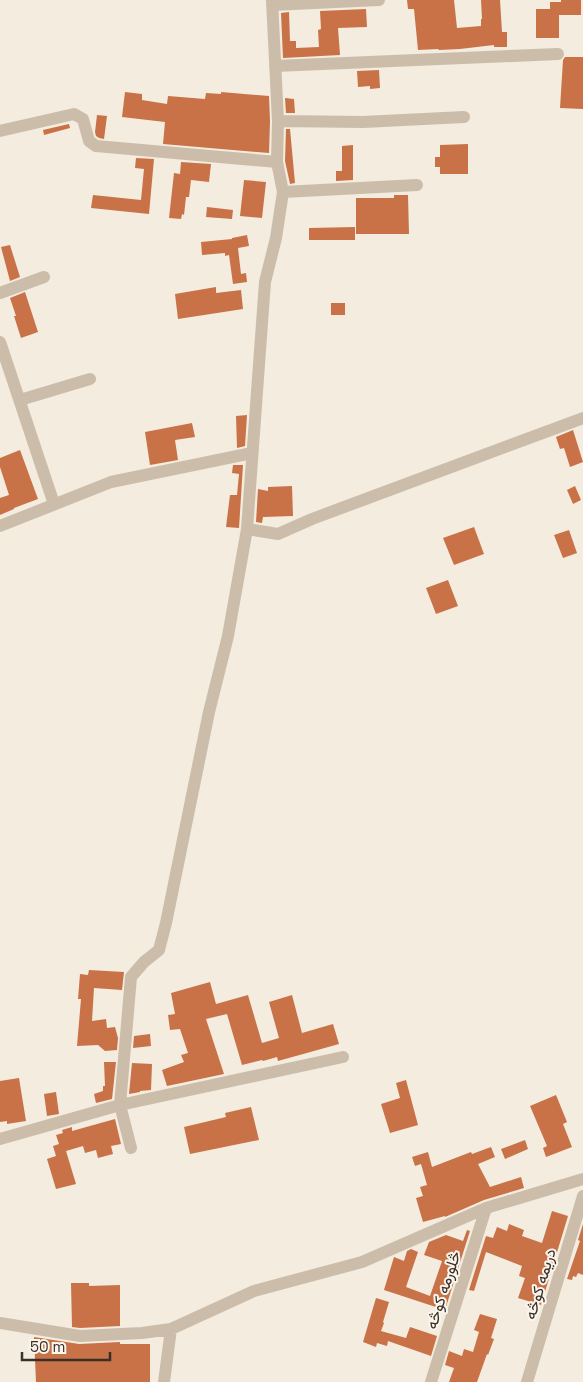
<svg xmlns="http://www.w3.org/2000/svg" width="583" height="1382" viewBox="0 0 583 1382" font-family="'Space Grotesk',Vazirmatn,sans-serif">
<rect width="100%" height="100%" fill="#f3ecdf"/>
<path fill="#c97248" d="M407,0H454L457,28L481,26V19H482L481,0H500L502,32H507V47H494V45L460,49L439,50L438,49L418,50L414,9H408Z
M561,0H581V15H559V38H536V9H550V2H561Z
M366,9L367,27L338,28L340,55L283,58L281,13L289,12L290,41H296V48L319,47L318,30L321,29L320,11Z
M565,57H583V109L560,108L563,60Z
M379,70L380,88L370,89V86L358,87L357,71Z
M125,92L142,94V100L167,104L168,96L205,99L206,93L221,94V92L269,96L270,121L269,153L163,144L165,122L122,117Z
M285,98L294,99L295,113H286Z
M97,115L107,116L104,139L99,138L96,136L95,132Z
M69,124L70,128L44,135L43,130Z
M286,129H290L295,183L290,184L285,161Z
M468,144V174H440V167H435V157H440V145Z
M353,145V180L336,181V171H342V146Z
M136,158L154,159L149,214L91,208L93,195L141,200L144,169L135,168Z
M181,162L211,164L209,182L191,180L189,197H186L184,215L182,214L181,219L169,218L174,173L180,174Z
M244,180L266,182L262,218L240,216Z
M394,195H408L409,234H356V198H394Z
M207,207L233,210L232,219L206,217Z
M355,227V240H309V228Z
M247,235L249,246L238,248L241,274L246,273L247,282L233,284L229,255L225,256V253L202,255L201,242L232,239V238Z
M10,245L20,277L10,281L1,247Z
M216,287V293L241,290L243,309L178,319L175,294Z
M25,292L38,332L21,338L14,316H16L10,298Z
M331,303H345V315H331Z
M247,415L245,446L237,448L236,416Z
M192,423L195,437L175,440L178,460L150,465L145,432Z
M573,430L583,462L570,467L564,448L560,449L556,437Z
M20,450L38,499L14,508V509L0,515V498L9,495L0,467V458Z
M233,465H243L239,528L226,527L230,495H237L239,474L232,473Z
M292,486L293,516L263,517L262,523L256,522L258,489L268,491V487Z
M575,486L581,500L573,504L567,490Z
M474,527L484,554L454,565L443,538Z
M569,530L577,553L563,558L554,535Z
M448,580L458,606L436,614L426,588Z
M89,970L124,972L122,990L94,988L92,1021L106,1019L107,1028L115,1027L118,1038L117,1050L105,1051L98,1045L77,1046L81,999H78L80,974L88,975Z
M210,982L216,1004L248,995L262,1043L279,1038L269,1002L292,995L302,1033L333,1024L339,1044L278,1061L277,1057L263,1061L262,1060L242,1065L227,1014L206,1019L224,1074L167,1086L162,1070L184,1062L181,1055L188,1053L180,1029L170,1030L168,1015L175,1014L171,993Z
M150,1034L151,1046L133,1048L134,1036Z
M104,1062H116L112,1099L96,1103L94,1094L103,1091V1086H105Z
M132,1063L152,1064L151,1090L140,1091V1092L129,1094Z
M19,1078L26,1121L7,1124V1121L0,1122V1081Z
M406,1080L418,1125L390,1133L381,1104L400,1098L396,1083Z
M56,1092L59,1114L47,1116L44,1094Z
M556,1095L567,1122L563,1124L572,1147L546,1157L543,1148L547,1146L530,1106Z
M251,1107L259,1140L190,1154L184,1127L226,1117L225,1113Z
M115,1119L121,1144L111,1146L113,1154L98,1158L96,1150L85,1153L83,1146L66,1151L76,1184L56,1189L47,1159L56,1156L53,1146L59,1144L56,1135L63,1133L62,1130L72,1127V1131Z
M525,1140L528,1149L505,1159L501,1149Z
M491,1147L495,1157L478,1164L490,1187L521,1177L524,1188L484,1200L445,1217V1216L423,1222L416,1198L423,1196L420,1187L427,1185L421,1164L415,1166L412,1157L428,1152L432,1167L471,1152L472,1154Z
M552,1211L568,1216L541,1305L518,1298L525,1278L519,1276L522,1266L486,1252L474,1291L469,1290L486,1236L493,1238L497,1227L507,1231L509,1224L524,1230L522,1236L542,1243Z
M583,1224V1275L578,1273L576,1277L573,1276L572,1280L567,1279L580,1241L578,1240Z
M467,1230L470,1231L445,1310L384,1290L394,1257L404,1261L407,1251L411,1249L418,1252L406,1287L430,1296L442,1261L424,1255L429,1242L446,1235L463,1241Z
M71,1283H89V1286L120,1285V1326L80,1328L72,1327Z
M376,1298L389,1302L383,1322L384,1323L381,1331L406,1338L410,1327L437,1336L431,1356L388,1341L387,1346L377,1343L376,1347L363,1342Z
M480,1314L497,1319L491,1338L494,1339L488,1355L487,1354L477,1382H449L454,1368L445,1365L449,1351L462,1356L464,1349L473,1352L479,1332L474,1330Z
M34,1337L79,1344L120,1342V1344H150V1382H36Z"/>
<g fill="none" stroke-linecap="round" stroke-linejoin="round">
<path stroke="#ccbdaa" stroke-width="12" d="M272,0L278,121L277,162L283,192L276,238L265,282L247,529L278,534L312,519L583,418
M272,5L379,0
M275,66L558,54
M278,121L363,122L464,117
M0,131L74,114L83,119L89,141L96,146L277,162
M283,192L417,185
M0,293L44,277
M0,342L54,504
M20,400L90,379
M0,526L111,482L252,453
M0,1139L120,1105L343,1057
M131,1148L120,1105L131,977L144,962L159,950L166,923L209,712L228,636L247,529
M0,1323L80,1336L142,1333L171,1329L254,1291L362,1262L486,1208L583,1179
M164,1382L171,1329
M431,1382L486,1208
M527,1382L583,1196"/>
</g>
<g text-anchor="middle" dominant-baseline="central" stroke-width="4" stroke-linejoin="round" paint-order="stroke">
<g font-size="16" fill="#3a302a" stroke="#fbf5ec">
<text transform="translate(540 1284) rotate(-73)">دریمه کوڅه</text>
<text transform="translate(443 1290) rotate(-72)">څلورمه کوڅه</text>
</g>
</g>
<path d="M22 1352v8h88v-8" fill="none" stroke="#3a302a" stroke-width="2.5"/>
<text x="30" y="1352" font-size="15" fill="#3a302a" stroke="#fbf5ec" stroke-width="4" paint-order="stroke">50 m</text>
</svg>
